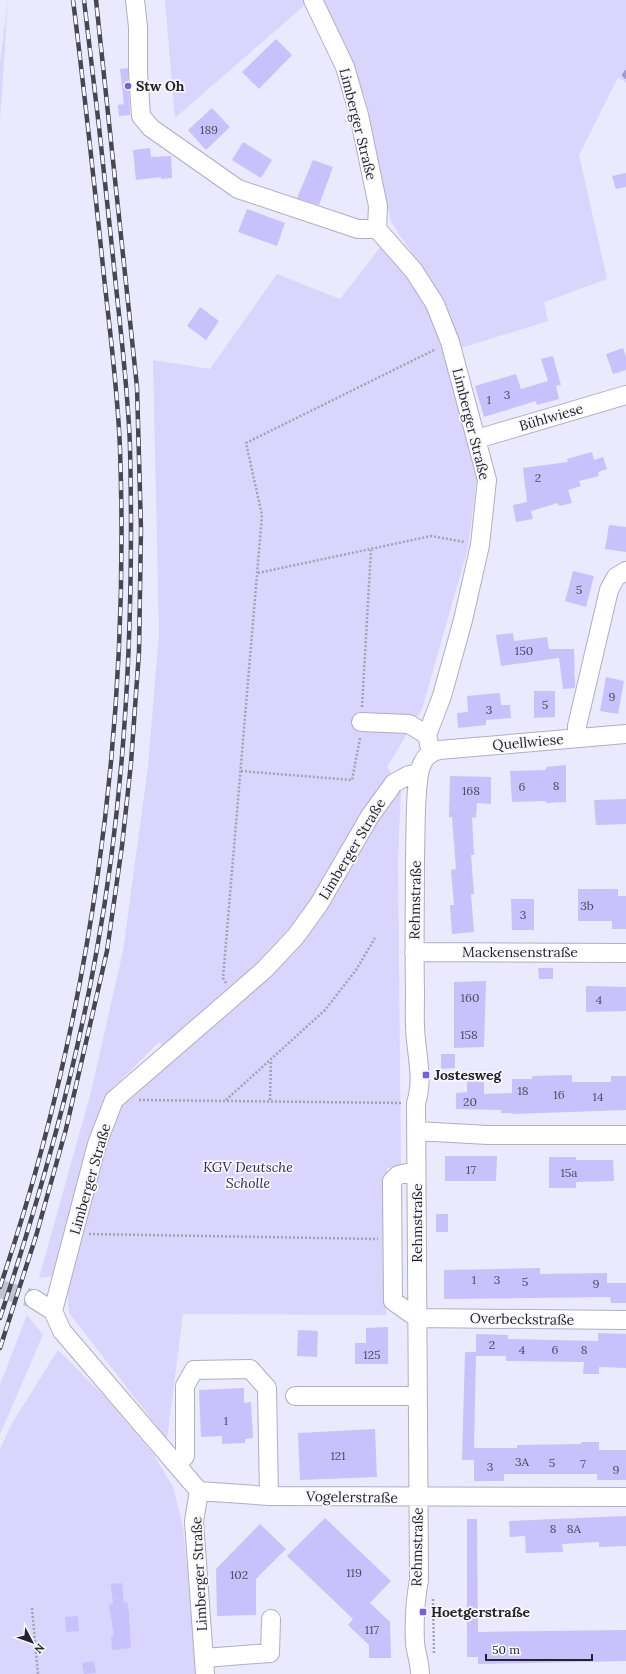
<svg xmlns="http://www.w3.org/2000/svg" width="626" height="1674" viewBox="0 0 626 1674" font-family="Lora,serif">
<rect width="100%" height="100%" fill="#ebe9fd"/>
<path fill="#d9d5fc" d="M8,0L0,121V63Z
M165,0H304L305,5L175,118Z
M319,0H626V83L618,77L579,155L607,279L544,302L548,321L461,348L443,299L391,222L365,97Z
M382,245L408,275L435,318L477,477L468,548L422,709L387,767L401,789L398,860L401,1168H387L386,1315L183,1314L167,1439L69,1313L67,1287L103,1144L118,1104L171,1058L159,1042L107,1094L55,1276L39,1278L91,1092L123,951L148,767L159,634L153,360L210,369L277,274L340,299Z
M27,1315L43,1335L0,1434V1385Z
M58,1350L106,1398L153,1454L173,1487L183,1526L197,1674H0V1449L11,1425Z"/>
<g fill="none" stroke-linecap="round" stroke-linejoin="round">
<path stroke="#a199d1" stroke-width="4" d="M626,72L624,75L626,77"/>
</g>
<path fill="#c8c1fb" d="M276,39L292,55L259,89L242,72Z
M128,68L130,115L119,116L118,105L124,104L120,69Z
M212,108L230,127L206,150L188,130Z
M243,142L272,160L261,178L232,160Z
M150,148L151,157L171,156L172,178L161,179V177L136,180L133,150Z
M313,160L333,167L319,205L297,198Z
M626,173V187L616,189L612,176Z
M247,209L285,223L277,246L238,232Z
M200,307L219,321L206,340L187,326Z
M623,348L626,357V370L613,374L606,354Z
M553,356L561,385L556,386L559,399L537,405L536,401L484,417L475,386L516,374L521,389L548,381L541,359Z
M592,452L594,460L603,457L607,469L598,472L599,476L579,481L581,486L568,490L572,503L559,506L558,503L531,511L533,519L516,522L513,505L527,502L523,468L568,462L567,459Z
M609,525L626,527V552L605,549Z
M573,571L594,576L586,607L565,601Z
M513,633L514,641L547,637L549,649H574L575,688L563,689L559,658L501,666L496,635Z
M606,677L624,681L618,714L600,711Z
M534,691H555V717L534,718Z
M500,693L501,705H510L511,718L486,720V725L458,728L457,713L468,712L467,696Z
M566,765V802L546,803V801L512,802L510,771L546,770V767Z
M450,776L491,777V804L477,803L476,818L472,817L474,855H471L474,894H471L474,932L452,934L450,905H454L451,870L456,869L452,817H449Z
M626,799V824L596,825L594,800Z
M578,889H618V896H626V929H612V921H578Z
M511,899H534V930H512Z
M538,968H553V979H539Z
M486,981L484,1047L454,1048V982Z
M586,986L626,987V1011L586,1012Z
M441,1054H455V1068L441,1069Z
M572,1075V1082H611V1076H626V1110L512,1114V1113H501V1110L456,1109V1093L467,1092V1081L484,1082V1094L512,1093V1079H532V1076Z
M445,1156H497L496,1181H445Z
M549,1157H576V1160H613L614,1181L576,1182V1188H549Z
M436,1214H448V1232H436Z
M540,1268V1274L607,1273V1283H626V1303H611L610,1297L444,1299V1270Z
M388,1327V1364H355V1343H366V1328Z
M298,1330L318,1331L317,1357L297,1356Z
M598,1333L626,1334V1368L599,1367V1374H583L584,1362L506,1361V1356H476L474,1448H517V1445L581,1444V1442H599V1450H626V1480H597V1474H504V1481H474V1460H462L465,1352H476V1334L508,1335V1339L598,1341Z
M244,1388V1403L251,1402L253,1438L245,1439V1443L222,1444V1436L201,1437L199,1390Z
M375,1429L377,1477L300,1480L298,1433Z
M626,1516V1546L599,1547V1542L562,1544L563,1552L526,1553L525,1536L510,1537L509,1521Z
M325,1518L391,1581L370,1603L390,1622L391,1658H369V1645L348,1625L353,1619L287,1556Z
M467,1519H477L478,1632L626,1630V1661L478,1664V1657H467Z
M260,1524L286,1549L256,1579V1615L217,1616L216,1569Z
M122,1583L124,1603L127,1602L129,1614L131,1648L112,1650L111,1636H114L109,1605L113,1604L111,1584Z
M78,1616L79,1631L66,1632L65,1617Z
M94,1661L96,1673L84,1674L82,1663Z"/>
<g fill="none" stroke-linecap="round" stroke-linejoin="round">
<path stroke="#c3c2d3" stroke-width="18" stroke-dasharray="18 9" stroke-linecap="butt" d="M0,1289L34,1299"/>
<g stroke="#b0aec2" stroke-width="20">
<path id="minor" d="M135,0L138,27V71L141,116L151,128L238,189L358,229H377
M313,0L345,67L359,115L378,206L377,229L414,271L435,304L450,342L487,480L480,545L463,620L442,696L427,735L431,753
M477,439L626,395
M361,722L409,724L427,735
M577,738V726L609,590L616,577L626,571
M414,952L626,953
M416,1131L488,1135H626
M416,1171L398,1175L392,1181L393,1301L417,1318L626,1320
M34,1299L53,1311L62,1331L199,1491L194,1521L205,1674
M53,1311L97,1144L114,1100L233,997L265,969L296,936L319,904L370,816L394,783L409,775L419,773
M295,1396H417
M177,1465L185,1456V1386L194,1370L250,1369L267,1388L269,1496
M199,1491L269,1496L626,1497
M204,1658L270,1653L271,1619
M420,1674C420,1663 416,1653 415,1643C414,1622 415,1601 419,1580L416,1103C423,1082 418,1062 416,1040C414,1024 415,1008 415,992C414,946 415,901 415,855C416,836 414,776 423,762C426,755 432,752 439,750L626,734"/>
</g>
<path stroke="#a3a2b2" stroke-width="2.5" stroke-dasharray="2 2" stroke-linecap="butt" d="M258,573L431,536L465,542
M362,707L371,550
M241,771L352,780L360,738
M226,983L223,978L262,515L246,443L436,349
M139,1100L402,1103
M226,1100L325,1010L356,970L375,938
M270,1100L271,1060
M89,1234L378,1239
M433,1599L434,1654
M32,1608L38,1674"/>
<use href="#minor" stroke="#fff" stroke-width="18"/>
<g stroke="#484651" stroke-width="4.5">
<path id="rail" d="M0,1287C91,1018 130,733 120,449C118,395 111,340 105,286C95,191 85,95 73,0
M0,1318C40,1197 75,1074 97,949C127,784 134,614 130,447C128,387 120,327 114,267C105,178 95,89 84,0
M0,1348L36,1236L66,1129L107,951L122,846L131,763L139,652L141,529L137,387L96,0"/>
</g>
<use href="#rail" stroke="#f8f8fc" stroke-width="3" stroke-dasharray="9" stroke-linecap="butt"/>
</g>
<g fill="#7a5ed8" stroke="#f8f8fc" stroke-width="1.5">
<circle cx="128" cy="86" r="4"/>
<rect x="422" y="1071" width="8" height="8" rx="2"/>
<rect x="419" y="1608" width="8" height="8" rx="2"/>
</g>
<g text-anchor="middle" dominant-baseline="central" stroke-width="3.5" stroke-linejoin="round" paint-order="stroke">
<g font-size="12" fill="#4e4b60">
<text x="209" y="129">189</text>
<text x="507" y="394">3</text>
<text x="489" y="399">1</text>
<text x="538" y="477">2</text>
<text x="579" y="589">5</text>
<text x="524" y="650">150</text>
<text x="612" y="696">9</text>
<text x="545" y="704">5</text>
<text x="489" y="709">3</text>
<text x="556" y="785">8</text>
<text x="522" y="786">6</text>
<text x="471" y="790">168</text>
<text x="587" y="905">3b</text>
<text x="523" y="914">3</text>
<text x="470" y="997">160</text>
<text x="599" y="999">4</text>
<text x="469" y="1034">158</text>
<text x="523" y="1090">18</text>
<text x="559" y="1094">16</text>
<text x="598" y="1096">14</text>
<text x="470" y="1101">20</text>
<text x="471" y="1169">17</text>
<text x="569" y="1172">15a</text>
<text x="474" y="1279">1</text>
<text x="497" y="1279">3</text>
<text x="525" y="1281">5</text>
<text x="596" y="1283">9</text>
<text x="492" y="1344">2</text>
<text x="522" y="1349">4</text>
<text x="555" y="1349">6</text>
<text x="584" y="1349">8</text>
<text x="372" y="1354">125</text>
<text x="226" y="1420">1</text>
<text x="338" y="1455">121</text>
<text x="522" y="1461">3A</text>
<text x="552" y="1462">5</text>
<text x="583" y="1463">7</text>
<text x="490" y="1466">3</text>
<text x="616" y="1469">9</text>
<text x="553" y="1528">8</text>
<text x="574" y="1528">8A</text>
<text x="354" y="1572">119</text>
<text x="239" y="1574">102</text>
<text x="372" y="1629">117</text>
</g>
<g font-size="14" font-weight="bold" fill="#25242c" stroke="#f8f8fc" text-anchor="start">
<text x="136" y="86">Stw Oh</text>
<text x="434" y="1075">Jostesweg</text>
<text x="431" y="1612">Hoetgerstraße</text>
</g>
<g font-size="14" fill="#25242c" stroke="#f8f8fc">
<text transform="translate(358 124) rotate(76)">Limberger Straße</text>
<text transform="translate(551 417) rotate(-16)">Bühlwiese</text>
<text transform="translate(471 424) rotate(76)">Limberger Straße</text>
<text transform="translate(528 742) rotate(-5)">Quellwiese</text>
<text transform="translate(352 849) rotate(-59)">Limberger Straße</text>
<text transform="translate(415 900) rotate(-89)">Rehmstraße</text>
<text x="520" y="952">Mackensenstraße</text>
<text transform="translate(90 1179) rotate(-74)">Limberger Straße</text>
<text transform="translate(417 1223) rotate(-90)">Rehmstraße</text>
<text transform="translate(522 1319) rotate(1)">Overbeckstraße</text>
<text transform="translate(352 1497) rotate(1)">Vogelerstraße</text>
<text transform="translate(417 1547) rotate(-89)">Rehmstraße</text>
<text transform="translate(199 1574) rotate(-93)">Limberger Straße</text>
</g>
<g font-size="14" font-style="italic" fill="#332264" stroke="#f8f8fc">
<text x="248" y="1167">KGV Deutsche<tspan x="248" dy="16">Scholle</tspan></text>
</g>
</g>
<g transform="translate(32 1642) rotate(131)" stroke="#f8f8fc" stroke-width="3" paint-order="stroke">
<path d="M0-3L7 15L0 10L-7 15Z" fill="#25242c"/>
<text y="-6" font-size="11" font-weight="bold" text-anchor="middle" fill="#25242c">N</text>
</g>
<path d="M486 1654v6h106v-6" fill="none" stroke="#25242c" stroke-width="2"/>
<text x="492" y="1654" font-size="12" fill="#25242c" stroke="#f8f8fc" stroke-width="3" paint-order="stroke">50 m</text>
</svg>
